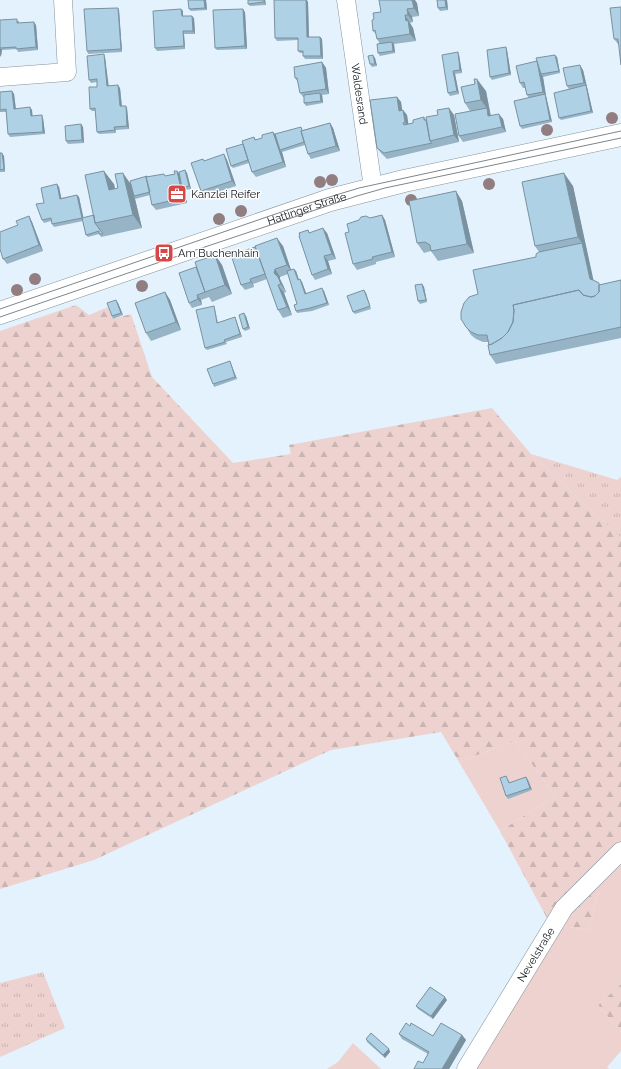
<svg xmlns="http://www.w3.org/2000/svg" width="621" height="1069" viewBox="0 0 621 1069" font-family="Raleway,sans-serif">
<defs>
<pattern id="grass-tufts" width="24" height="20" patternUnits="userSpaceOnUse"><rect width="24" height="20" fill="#edd2cf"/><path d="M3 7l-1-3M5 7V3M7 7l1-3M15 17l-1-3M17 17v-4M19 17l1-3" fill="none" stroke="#cab4b1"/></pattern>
<pattern id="forest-firs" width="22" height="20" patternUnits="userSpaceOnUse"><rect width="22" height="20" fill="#edd2cf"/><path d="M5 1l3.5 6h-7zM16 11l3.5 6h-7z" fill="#cab4b1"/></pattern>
</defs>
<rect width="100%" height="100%" fill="#e3f2fc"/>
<path fill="url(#grass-tufts)" d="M531,454L617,480L621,477V538Z
M43,972L65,1028L0,1057V983Z"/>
<path fill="url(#forest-firs)" d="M76,305L89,315L108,307L113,319L131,314L152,377L233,463L291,454L289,445L492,408L531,454L621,538V854L591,887L598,892L589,930L560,926L547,918L500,831L555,796L515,741L459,762L441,732L331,750L94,860L0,889V331Z
M621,984V1032L598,1005Z"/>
<path fill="#edd2cf" d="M515,741L555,796L500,831L459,762Z
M614,862L621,865V984L598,1005L621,1032V1051L607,1067L609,1069H471L560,926L589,930L598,893L591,886Z
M353,1043L381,1069H327L338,1062Z"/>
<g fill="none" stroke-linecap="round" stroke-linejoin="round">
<g stroke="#85939c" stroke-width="19">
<g id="minor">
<path id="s1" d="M346,0L373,188"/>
<path d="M0,77L67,72L63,0"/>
<path id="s2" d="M466,1069L564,908L621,851"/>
</g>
</g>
<g stroke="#85939c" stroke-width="23">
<g id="secondary">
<path id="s3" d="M0,313L330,200L404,181L621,135"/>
</g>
</g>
<use href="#minor" stroke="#fff" stroke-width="18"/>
<use href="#secondary" stroke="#fff" stroke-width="22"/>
<path stroke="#7b868c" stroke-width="1" d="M0,309L290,209L359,188L621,131
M0,317L163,261L357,196L385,188L621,138"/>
</g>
<g fill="#927d81">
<circle cx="612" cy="118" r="6"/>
<circle cx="547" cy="130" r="6"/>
<circle cx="332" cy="180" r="6"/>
<circle cx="320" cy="182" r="6"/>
<circle cx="489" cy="184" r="6"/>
<circle cx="411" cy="200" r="6"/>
<circle cx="241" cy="211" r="6"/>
<circle cx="219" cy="219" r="6"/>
<circle cx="35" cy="279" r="6"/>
<circle cx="142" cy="286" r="6"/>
<circle cx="17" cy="290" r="6"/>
</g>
<path fill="#96b4c5" d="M206,0L207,10L191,11L189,9Z
M265,0L266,5L250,6L248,4Z
M274,0H307L308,2L309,37H320L322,39L323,59H305L303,56V53H300L298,51V40L277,41L275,38Z
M437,0H447L448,10L440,11L438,8Z
M417,3L419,16L412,17L413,22L410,23L413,28L416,41L394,44L395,53L380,56L378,53L380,44L377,39L376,34L373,31L374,19Z
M621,7L619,44H618L614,39Z
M118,8L119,10L122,52L88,54L87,51Z
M181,9L183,11V16L194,18L195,34H184L185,49L157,51L155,48Z
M245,12L247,49L217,50L215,48Z
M0,20L19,21V23L36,25L38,50L18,52L17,49L2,50L1,56L0,57Z
M506,47L507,50L511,75L492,80L490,77Z
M458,52L459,55L462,73L455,74L459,94L450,96L448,93Z
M105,57L108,86L120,88L122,106L127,108L129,129L116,130V133L99,134L97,132L96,111H92L90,109L97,87V82L91,83L89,80Z
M557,57L560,73L543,77L546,96L552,122L522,129L520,126L529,98L527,95L525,88H523L520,83Z
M375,58L377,66L372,67L370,64Z
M322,62L326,68L329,94L322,95L323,103L306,106L304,103V98L300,93L298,82L295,78Z
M583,70L593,113L561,120L559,118L569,89L567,86Z
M12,91L14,94L16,109L32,110V116L43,118L45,134L10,137L8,134L6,112H0V92Z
M486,91L491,116L503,119L506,132L463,142L459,136L470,111L465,103Z
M397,97L401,102L402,110H403L407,115L408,124L413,123L424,117L426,120L454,115L459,142L387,159L381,153L377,148Z
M330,123L333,128L340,151L311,159L308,154L305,145L282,152L286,167L256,177L252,172L249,163L233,168L231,166L243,144L254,137L256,140L262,138L273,132L275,134L303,130Z
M81,124L83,127L84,143L68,144L66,141Z
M0,153L4,156L5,172H0Z
M224,154L227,160L236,186L205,196L201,191Z
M185,170L187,173L191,189L184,190L187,203L156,210L152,205L150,195L135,199L142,228L101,237L99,234L88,237L86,235L83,221L54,227L52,224L51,221L44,223L42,220L44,203L57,184L59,187L61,198L77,195L79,197L83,218L94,215L114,184L115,189L148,177L166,176L175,174L177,171L179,173Z
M573,186L593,280L600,285L621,280V338L496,364L490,355L488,342H483L476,339L471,335L466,327L478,294L536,257L539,252L535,246Z
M462,201L474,253L438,261L431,251L424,253L417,243Z
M382,215L385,220L395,257L376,262V264L357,270L353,264L349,232L370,218Z
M29,216L32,222L43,251L7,264L3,259L18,225Z
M308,230L310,233H327L336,259L328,261L332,274L315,280L312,275Z
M283,246L291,270L296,271L299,280L300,279L302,282L306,293L324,291L329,305L312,311L297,313L296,311L297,304L288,274L280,277V279L283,285L286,292L284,293L292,315L283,318L278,310L267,279L253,284L254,287L245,290L241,285Z
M215,255L222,265L232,294L212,302L209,297L201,300L202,305L192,308L189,303Z
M422,284L424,287L427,302L420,304L418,301Z
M165,292L170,300L181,330L151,341L146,333Z
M366,293L371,309L355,314L353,312Z
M118,303L123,315L113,319L112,316Z
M214,306L215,309L218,323L235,317L236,320L242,337L226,342L227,344L207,350L205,348Z
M246,316L250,329L245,331L243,329Z
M231,364L237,379L214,387L213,384Z
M508,779L510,783L528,780L532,790L508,799L506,796Z
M447,1000L433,1019L418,1009L416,1006Z
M410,1026L433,1036L462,1035L466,1040L449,1069H414L423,1063L428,1054L402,1039L399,1034Z
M366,1039L389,1049L390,1052L385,1058L367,1042Z"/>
<path fill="#7a92a0" d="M204,0H206L207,10L205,8Z
M264,0H265L266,5L264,2Z
M306,0L308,2L309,40L307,37Z
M412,0H415L417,3L419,16L414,8Z
M445,0H447L448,10L446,7Z
M118,8L119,10L122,52L121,49Z
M181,9L183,11V19L182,16Z
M243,9L245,12L247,49L245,46Z
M407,9L412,17L413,22L408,15Z
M405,15L413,28L416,41L410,34L406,21Z
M192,16L194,18L195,34L193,31Z
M34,22L36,25L38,50L36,47Z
M183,31L184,34L185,49L184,46Z
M320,37L322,39L323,59L321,56Z
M392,42L394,44L395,53L393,51Z
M506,47L507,50L511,75L509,73Z
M0,48L2,50L1,56L0,55Z
M458,52L459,55L462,73L460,70Z
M104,54L105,57L109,88L107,86Z
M373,55L375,58L377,66L375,64Z
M555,55L557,57L560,73L559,71Z
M537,61L541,74L543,77L546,96L552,122L550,120L545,95L543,92Z
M322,62L326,68L329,94L326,89Z
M580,65L583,70L593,113L591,111L586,85L584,83Z
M453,71L455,74L459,94L457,91Z
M477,79L486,91L490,113L481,100Z
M118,85L120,88L122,109L120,106Z
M12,91L14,94L16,111L14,109Z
M320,93L322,95L323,103L321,101Z
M397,97L401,102L403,116L399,111Z
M126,106L127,108L129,129L127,126Z
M30,107L32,110L33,119L31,116Z
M449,108L454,115L459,142L454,135Z
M487,108L490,113L492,121L488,116Z
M403,110L407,115L409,128L405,122Z
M499,114L503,119L506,132L502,127Z
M42,115L43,118L45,134L43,132Z
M330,123L333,128L340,151L336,146Z
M81,124L83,127L84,143L82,140Z
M273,132L277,137L280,150L282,152L286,167L283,162Z
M2,153L4,156L5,172L4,169Z
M224,154L227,160L236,186L232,181Z
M185,170L187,173L191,189L189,186Z
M104,171L114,184L118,203L109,190Z
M177,171L181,176L182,188L184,190L187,203L183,198Z
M123,173L132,186L134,196L135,199L142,228L133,215Z
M564,173L573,186L595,287L590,279L582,243L578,237Z
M57,184L59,187L62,201L60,199Z
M456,191L462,201L474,253L467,244Z
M77,195L79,197L84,220L82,218Z
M382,215L385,220L395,257L392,252Z
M29,216L32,222L43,251L39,245Z
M323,228L327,233L336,259L332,254Z
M277,238L283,246L292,273L287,265Z
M215,255L222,265L232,294L225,285Z
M324,256L328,261L332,274L328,269Z
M275,269L280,277V279L283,285L286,292L274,273Z
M294,269L296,271L300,283L298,280Z
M250,279L253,284L254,287L251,282Z
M300,279L302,282L307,296L305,294Z
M422,284L424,287L427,302L426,300Z
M278,285L284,293L292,315L287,307Z
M322,288L324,291L329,305L327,303Z
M364,290L366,293L371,309L370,306Z
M165,292L170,300L181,330L176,322Z
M197,295L201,300L202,305L198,299Z
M116,300L118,303L123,315L121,313Z
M244,313L246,316L250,329L248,327Z
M235,317L236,320L242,337L240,334Z
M230,361L231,364L237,379L235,377Z
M526,777L528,780L532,790L530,788Z
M445,997L447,1000L433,1019L431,1016Z
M462,1035L466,1040L449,1069H442Z
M389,1049L390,1052L385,1058L383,1055Z"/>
<path fill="#afd1e5" stroke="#7a92a0" d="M188,0H204L205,8L189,9Z
M248,0H264V2L248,4Z
M274,0H306L307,37H320L321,56H303V51H298V38H275Z
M379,0H412L414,8L407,9L408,15H405L406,21L408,20L410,34L377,39L375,30L373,31L372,20L374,19L373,13L381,12Z
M437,0H445L446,7L438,8Z
M621,7V65L618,39H614L610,8Z
M118,8L121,49L87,51L84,9Z
M181,9L182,16H192L193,31H183L184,46L155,48L153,11Z
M243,9L245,46L215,48L213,10Z
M17,19V23L34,22L36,47L16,49V47L0,48V20Z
M392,42L393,51L378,53L377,44Z
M506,47L509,73L490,77L487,50Z
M458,52L460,70L453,71L457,91L448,93L442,55Z
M104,54L107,86L118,85L120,106H126L127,126L114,127L115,130L97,132L95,108L90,109L89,87H97V79L89,80L87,56Z
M373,55L375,64H370L368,56Z
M555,55L559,71L541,74L536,58Z
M537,61L543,92L527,95L524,82L520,83L516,66Z
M322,62L326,89L300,93L297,78H295L294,67Z
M580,65L584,83L567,86L563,68Z
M474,79H477L481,100L465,103L461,87L475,84Z
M586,85L591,111L559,118L554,93Z
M12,91L14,109L30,107L31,116L42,115L43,132L8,134L6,109L0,110V92Z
M320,93L321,101L304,103V95Z
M545,94L550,120L520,126L514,101Z
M397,97L399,111L403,110L405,122L403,123L404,125L413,123V120L424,117V120H426L430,141L432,143L384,153L377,148L370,100Z
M449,108L454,135L430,141L426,117L438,115L437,110Z
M487,108L488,116L499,114L502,127L459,136L455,114Z
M330,123L336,146L308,154L301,131Z
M81,124L82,140L66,141L65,126Z
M301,127L302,130L301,131L304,142L280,150L275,134Z
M273,132L283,162L252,172L242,141L254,137L255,140L262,138V135Z
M243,144L248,160L231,166L226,149Z
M0,153H2L4,169L0,170Z
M224,154L232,181L201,191L191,163L203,159L204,161Z
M185,170L189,186L182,188L179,172Z
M104,171L109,190L118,188L115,174L123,173L133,215L95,223L85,175Z
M174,171H177L183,198L152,205L146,177L164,174L165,176L175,174Z
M564,173L578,237L535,246L522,182Z
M147,176V177H146L150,192L134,196L130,181Z
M57,184L60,199L77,195L82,218L52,224L51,218L42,220L36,204L44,203L41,188Z
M456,191L467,244L431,251L430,245L425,242L417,243L409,201Z
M94,215L95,223L103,234H99V231L86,235L82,218Z
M382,215L392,252L372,257L373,259L353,264L345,233L349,232L347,224L359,220L361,217L366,216L370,218Z
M29,216L39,245L3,259L0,249V232L18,225L16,221Z
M323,228L332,254L324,256L328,269L312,275L299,236H300L299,233L308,230L309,233Z
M277,238L287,265L275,269L274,273L278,277L281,284L278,285L287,307L278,310L255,246Z
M582,243L590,279L593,280L599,283V292L595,296L591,297L583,295L579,290L513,305L514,310L513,322L508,332L502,338L492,344L489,345L487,335H478L471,332L466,327L461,319V312L464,303L469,297L478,294L473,270L536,257V254L539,252Z
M255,247L265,274L250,279L251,282L241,285L231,255Z
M215,255L225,285L205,292L195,262Z
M196,267L205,292L197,295L198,299L189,303L179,273Z
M294,269L298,280L300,279L305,294L322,288L327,303L310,308L296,311L294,305L297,304L287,271Z
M621,280V327L490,355L488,345L492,344L502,338L508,332L513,322L514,310L513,305L579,290L583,295L591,297L595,296L599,292V285Z
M422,284L426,300L418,301L415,285Z
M364,290L370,306L353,312L347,296Z
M165,292L176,322L146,333L135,303Z
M116,300L121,313L112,316L107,303Z
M214,306L217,323L235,317L240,334L224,340L225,342L205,348L196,310Z
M244,313L248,327L243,329L239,315Z
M230,361L235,377L213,384L207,369Z
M506,776L509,783L526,777L530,788L506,796L500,778Z
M430,987L445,997L431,1016L416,1006Z
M406,1023L410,1026L411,1023L433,1036L441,1023L462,1035L442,1069H414L418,1061L423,1063L429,1052L399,1034Z
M371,1033L389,1049L383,1055L366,1039Z"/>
<defs>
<g id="office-square" transform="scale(1)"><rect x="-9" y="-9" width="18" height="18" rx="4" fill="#d64748" stroke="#fdfdfd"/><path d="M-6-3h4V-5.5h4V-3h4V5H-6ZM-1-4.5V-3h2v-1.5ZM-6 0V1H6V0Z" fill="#fff"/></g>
<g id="bus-square" transform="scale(1)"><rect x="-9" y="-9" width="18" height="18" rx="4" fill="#d64748" stroke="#fdfdfd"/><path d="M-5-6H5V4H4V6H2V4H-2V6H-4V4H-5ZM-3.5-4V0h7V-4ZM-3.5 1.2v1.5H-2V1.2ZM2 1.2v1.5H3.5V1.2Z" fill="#fff"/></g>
</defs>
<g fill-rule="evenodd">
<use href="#office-square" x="177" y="194"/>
<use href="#bus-square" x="164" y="253"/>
</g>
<g text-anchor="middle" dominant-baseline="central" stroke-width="3" stroke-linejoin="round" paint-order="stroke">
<g font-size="11" fill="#101619" stroke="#fdfdfd">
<text stroke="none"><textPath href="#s1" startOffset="95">Waldesrand</textPath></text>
<text stroke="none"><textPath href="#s3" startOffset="324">Hattinger Straße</textPath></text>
<text stroke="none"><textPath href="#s2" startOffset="134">Nevelstraße</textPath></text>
</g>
<g font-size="11" fill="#101619" stroke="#fdfdfd" text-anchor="start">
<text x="191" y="194">Kanzlei Reifer</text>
<text x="178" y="253">Am Buchenhain</text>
</g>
</g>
</svg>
